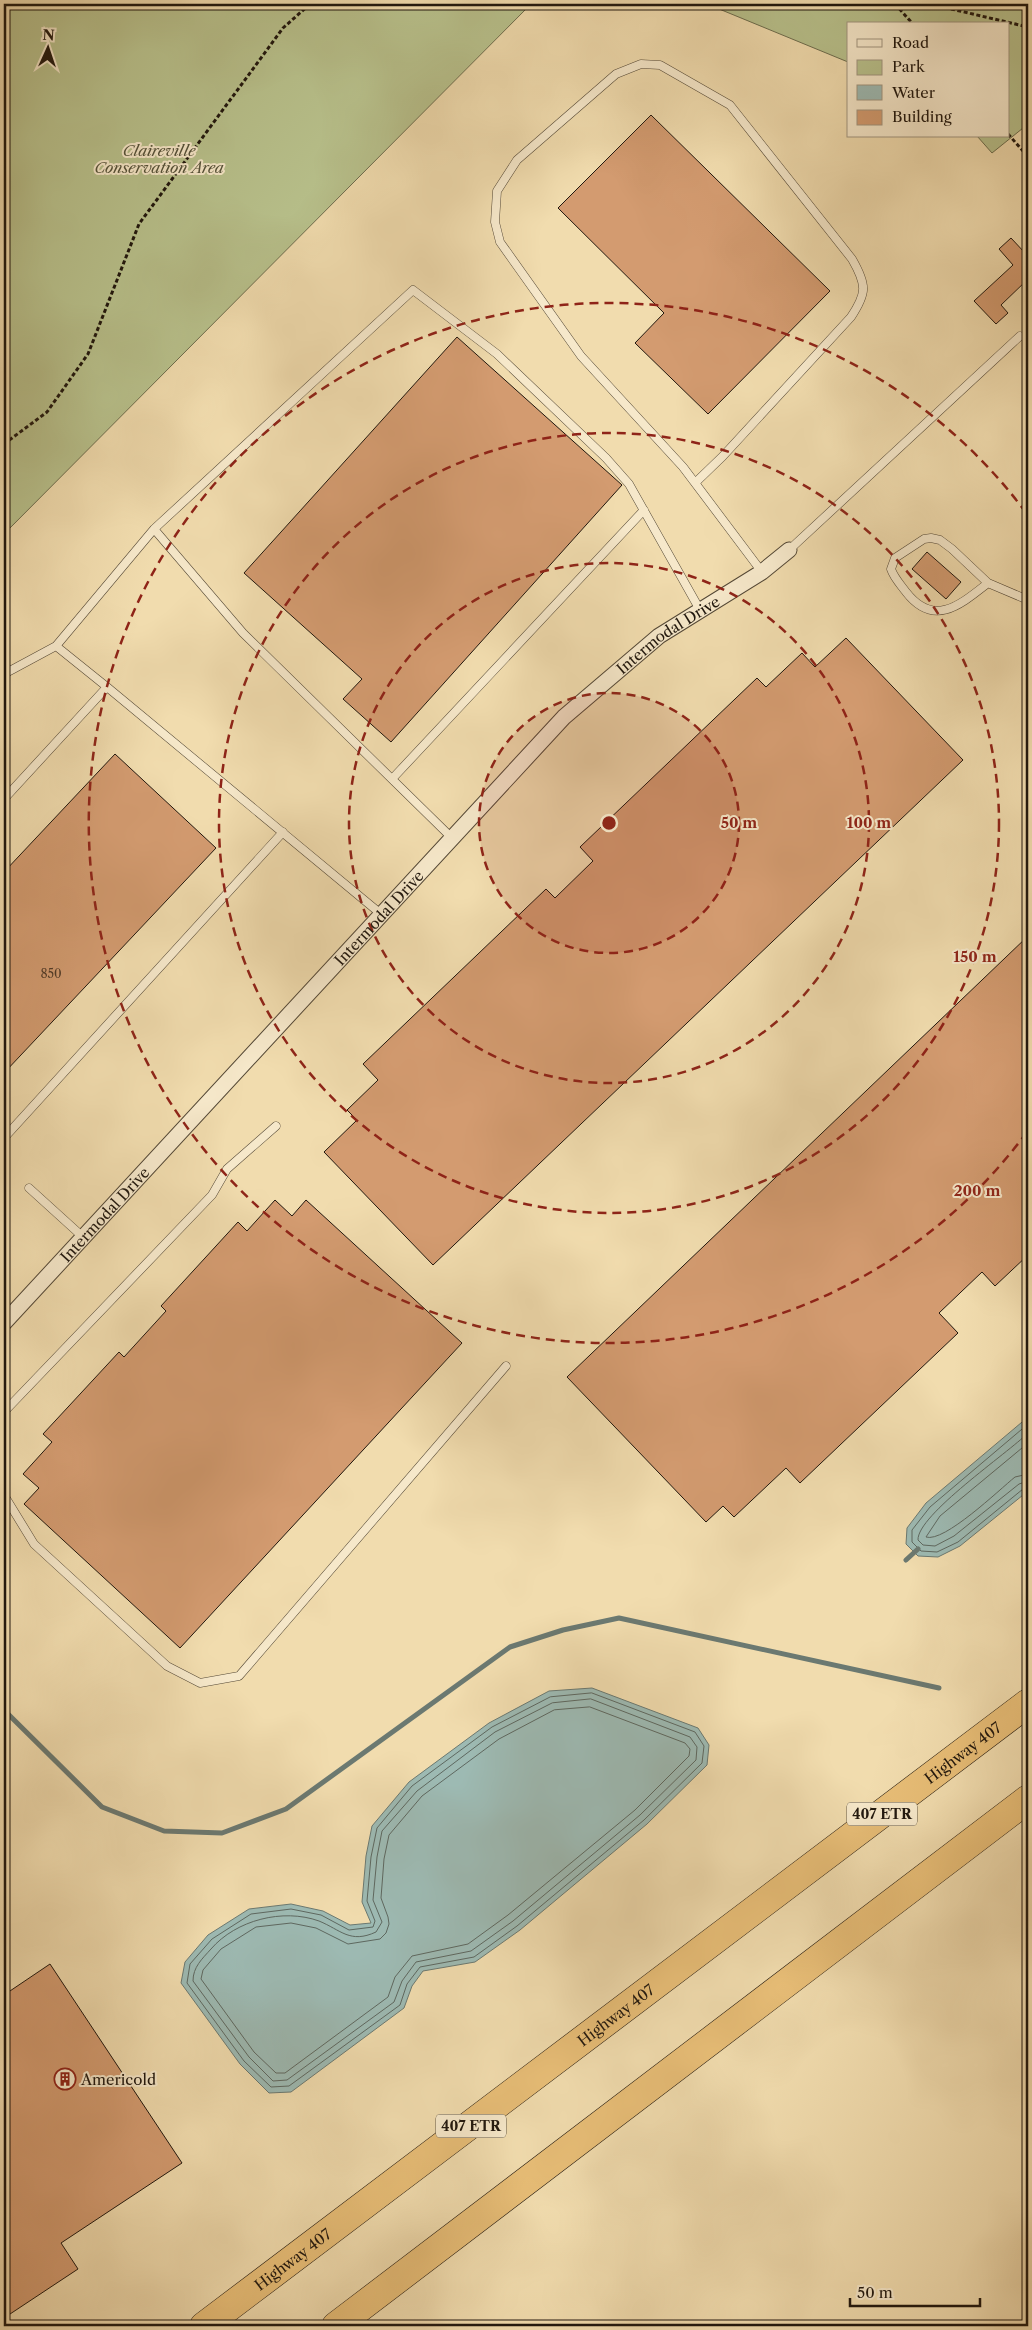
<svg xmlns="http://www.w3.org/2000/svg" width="1032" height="2330" viewBox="0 0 1032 2330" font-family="'Libre Caslon Text',serif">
<rect width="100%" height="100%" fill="#f1dcae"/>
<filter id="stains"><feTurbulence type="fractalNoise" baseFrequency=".004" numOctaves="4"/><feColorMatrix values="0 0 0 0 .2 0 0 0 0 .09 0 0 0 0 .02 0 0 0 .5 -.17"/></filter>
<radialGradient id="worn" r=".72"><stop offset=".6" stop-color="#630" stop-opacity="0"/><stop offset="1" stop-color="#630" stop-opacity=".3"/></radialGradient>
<path fill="#b8c18c" stroke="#6c6c4d" d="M4,4H531L4,534Z
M707,4H1028V124L992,153L977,136H1008V24H848V62Z"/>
<path fill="#9dbab3" stroke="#6b7971" d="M1028,1417V1491L960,1546L938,1557L918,1556L906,1544L907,1528L926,1503Z
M592,1688L698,1728L709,1745L707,1765L647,1824L520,1930L475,1962L423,1971L412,1986L404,2008L291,2092L269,2093L240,2064L181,1983L185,1962L208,1935L249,1909L291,1904L323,1911L350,1925L371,1923L362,1902L366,1856L372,1826L409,1782L489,1723L549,1691Z"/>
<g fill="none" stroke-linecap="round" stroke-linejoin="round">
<path stroke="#5e6860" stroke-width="1" d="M1028,1424L930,1507L912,1530V1542L921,1551L937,1552L958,1542L1023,1489L1028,1487
M1028,1433C1008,1453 917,1515 918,1540L923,1545L935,1546L954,1536L1019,1484L1028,1481
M1028,1443L940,1516L926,1537C944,1543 999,1490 1015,1477L1028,1474
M592,1693L695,1732L704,1746L702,1763L644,1820L517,1926L474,1957L420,1967L407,1984L400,2005L289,2086L271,2087L244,2061L187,1983L190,1964L212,1939L251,1914L291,1909L321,1915L349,1930L373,1927L375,1921L367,1901L371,1857L377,1828L412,1786L492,1727L550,1697Z
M591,1699L690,1737L697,1747L696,1760L640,1815L513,1921L471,1951L416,1962L402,1981L394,2002L287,2080L273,2081L249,2057L193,1981C193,1967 202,1959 211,1949C236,1920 283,1908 319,1921C341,1930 350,1944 376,1932L382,1922L373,1900L377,1857L382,1831L417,1791L495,1732L552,1703Z
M590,1707L685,1743L690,1749L689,1756L635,1810L508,1915L468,1944L412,1956L395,1977L388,1997L285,2073H276L254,2052L201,1979L203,1970L221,1949L256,1927L291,1923L316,1928L348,1944L380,1939L386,1933L389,1924L388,1917L381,1898L384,1859L389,1835L422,1796L499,1739L554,1710Z"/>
<path stroke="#6b7971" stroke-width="5" d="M906,1560L918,1549
M4,1710L102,1807L164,1831L222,1833L286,1809L510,1647L563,1630L619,1618L939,1688"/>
</g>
<path fill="#d39b70" stroke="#20170e" d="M651,115L830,291L708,414L635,343L664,313L558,208Z
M1011,238L1025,253L1028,250V281L1027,280L1001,305L1008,313L996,324L974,301L1013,265L999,249Z
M457,337L622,485L391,742L343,699L362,679L244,573Z
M927,552L961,582L946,599L912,569Z
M846,638L963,760L433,1265L324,1152L357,1120L347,1110L378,1080L363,1064L546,889L555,898L593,861L580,847L757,678L766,687L802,653L815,667Z
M115,754L216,848L4,1073V872Z
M1028,936V1255L995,1286L982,1272L939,1313L958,1333L800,1483L786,1468L734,1517L723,1506L706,1522L567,1377Z
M275,1200L292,1216L306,1200L462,1343L180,1648L24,1504L39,1488L23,1474L52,1442L43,1434L119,1352L124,1357L166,1311L161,1306L238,1222L247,1231Z
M50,1964L182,2163L61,2243L78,2269L4,2318V1995Z"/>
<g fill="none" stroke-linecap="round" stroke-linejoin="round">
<g stroke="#544836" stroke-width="9">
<path id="lane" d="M695,483L723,456L851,317C867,293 867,285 852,259L730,105L660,65L641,64L616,74L517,160L497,191L495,222L500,242L581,356L683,467L762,572
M789,550L1020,336
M988,583C960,605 934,628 906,592C901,585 894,578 891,569L895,558L924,539L931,538L940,540L952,549L988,583L1028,600
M4,674L56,646
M107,687L56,646L154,529
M392,779L644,510
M4,799L107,687L381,914
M452,838L243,633L154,529L413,290L497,354L606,458L629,484L700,610
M4,1138L283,832
M29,1188L83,1237
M4,1412L212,1195L227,1169L276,1126
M4,1495L34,1544L167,1666L200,1683L239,1676L506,1366"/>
</g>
<g stroke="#544836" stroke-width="17">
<g id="street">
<path id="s1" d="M4,1323L564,717L659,636L762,572L789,550"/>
</g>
</g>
<g stroke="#20170e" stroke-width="29">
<g id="highway">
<path id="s2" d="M204,2326L1028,1703"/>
<path d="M336,2326L1028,1799"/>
</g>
</g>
<path stroke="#20170e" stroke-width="3" stroke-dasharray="4 2.5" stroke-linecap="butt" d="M895,4L913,24
M900,9L930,4L1028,27
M1008,134L1023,151L1028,152
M4,444L47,412L88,354L139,224L283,28L310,4"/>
<use href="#lane" stroke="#f6e8ca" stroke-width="8"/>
<use href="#street" stroke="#f6e8ca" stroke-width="15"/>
<use href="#highway" stroke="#e8be77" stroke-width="28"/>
</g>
<circle cx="609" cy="823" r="130" fill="#8f2418" fill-opacity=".12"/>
<g fill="none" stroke="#8f2418" stroke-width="2.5" stroke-dasharray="9 6">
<circle cx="609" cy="823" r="130"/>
<circle cx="609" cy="823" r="260"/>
<circle cx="609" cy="823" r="390"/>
<path d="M1027 1132A520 520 0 1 1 1027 514"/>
</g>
<defs>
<g id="building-ring" transform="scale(1.125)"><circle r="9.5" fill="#f6e8ca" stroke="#8f2418" stroke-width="1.5"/><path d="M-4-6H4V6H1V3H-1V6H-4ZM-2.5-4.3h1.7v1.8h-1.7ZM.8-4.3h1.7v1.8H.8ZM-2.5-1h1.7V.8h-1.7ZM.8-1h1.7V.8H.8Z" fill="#8f2418"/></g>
</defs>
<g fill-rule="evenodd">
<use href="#building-ring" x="65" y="2079"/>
</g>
<g text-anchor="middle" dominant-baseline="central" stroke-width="4" stroke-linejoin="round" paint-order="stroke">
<g font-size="12" fill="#4d3826">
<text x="51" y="973">850</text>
</g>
<g fill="#f6e8ca" stroke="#605646" stroke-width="1">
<rect x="847" y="1802.5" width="70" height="23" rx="4"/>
<rect x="436" y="2114.5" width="70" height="23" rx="4"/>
</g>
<g font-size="14" font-weight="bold" fill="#20170e">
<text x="882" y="1814">407 ETR</text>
<text x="471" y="2126">407 ETR</text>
</g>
<g font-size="15" font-style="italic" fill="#55523a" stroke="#f6e8ca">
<text x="159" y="150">Claireville<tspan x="159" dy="17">Conservation Area</tspan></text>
</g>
<g font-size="15" fill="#20170e" stroke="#f6e8ca">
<text stroke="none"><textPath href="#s1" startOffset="958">Intermodal Drive</textPath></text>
<text stroke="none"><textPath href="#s1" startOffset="552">Intermodal Drive</textPath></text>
<text stroke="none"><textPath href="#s1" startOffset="148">Intermodal Drive</textPath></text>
<text stroke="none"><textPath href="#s2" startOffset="951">Highway 407</textPath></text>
<text stroke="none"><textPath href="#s2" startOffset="516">Highway 407</textPath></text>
<text stroke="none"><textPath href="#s2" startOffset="111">Highway 407</textPath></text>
</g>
<g font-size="15" fill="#20170e" stroke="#f6e8ca" text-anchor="start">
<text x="81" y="2079">Americold</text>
</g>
</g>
<circle cx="609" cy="823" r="8" fill="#8f2418" stroke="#f6e8ca" stroke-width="2.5"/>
<g font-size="15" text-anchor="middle" font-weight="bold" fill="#8f2418" stroke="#f6e8ca" stroke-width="4" stroke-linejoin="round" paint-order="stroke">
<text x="739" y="828">50 m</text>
<text x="869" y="828">100 m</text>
<text x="975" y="962">150 m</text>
<text x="977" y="1196">200 m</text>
</g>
<rect width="1032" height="2330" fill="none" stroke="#f1dcae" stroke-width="20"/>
<rect x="5" y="5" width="1022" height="2320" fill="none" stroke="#20170e" stroke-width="2.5"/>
<rect x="10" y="10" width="1012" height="2310" fill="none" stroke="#20170e"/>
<rect x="847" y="22" width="162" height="115" fill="#f6e8ca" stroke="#a0947f"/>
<rect x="857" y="39" width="25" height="8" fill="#f6e8ca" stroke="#a0947f"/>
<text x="892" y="48" font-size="15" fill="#20170e">Road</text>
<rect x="857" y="60" width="25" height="15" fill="#b8c18c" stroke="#a0947f"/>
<text x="892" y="72" font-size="15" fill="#20170e">Park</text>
<rect x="857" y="85" width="25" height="15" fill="#9dbab3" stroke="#a0947f"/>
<text x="892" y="98" font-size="15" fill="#20170e">Water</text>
<rect x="857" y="110" width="25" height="15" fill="#d39b70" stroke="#a0947f"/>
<text x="892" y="122" font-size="15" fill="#20170e">Building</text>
<g transform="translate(48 48) rotate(3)" stroke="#f6e8ca" stroke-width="4" paint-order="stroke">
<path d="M0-4L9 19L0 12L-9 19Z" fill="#20170e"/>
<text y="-8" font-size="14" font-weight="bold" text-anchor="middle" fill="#20170e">N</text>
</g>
<path d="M850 2298v8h130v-8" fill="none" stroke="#20170e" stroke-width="2.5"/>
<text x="857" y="2298" font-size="15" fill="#20170e" stroke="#f6e8ca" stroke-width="4" paint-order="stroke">50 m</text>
<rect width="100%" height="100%" filter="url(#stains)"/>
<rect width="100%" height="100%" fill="url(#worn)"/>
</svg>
